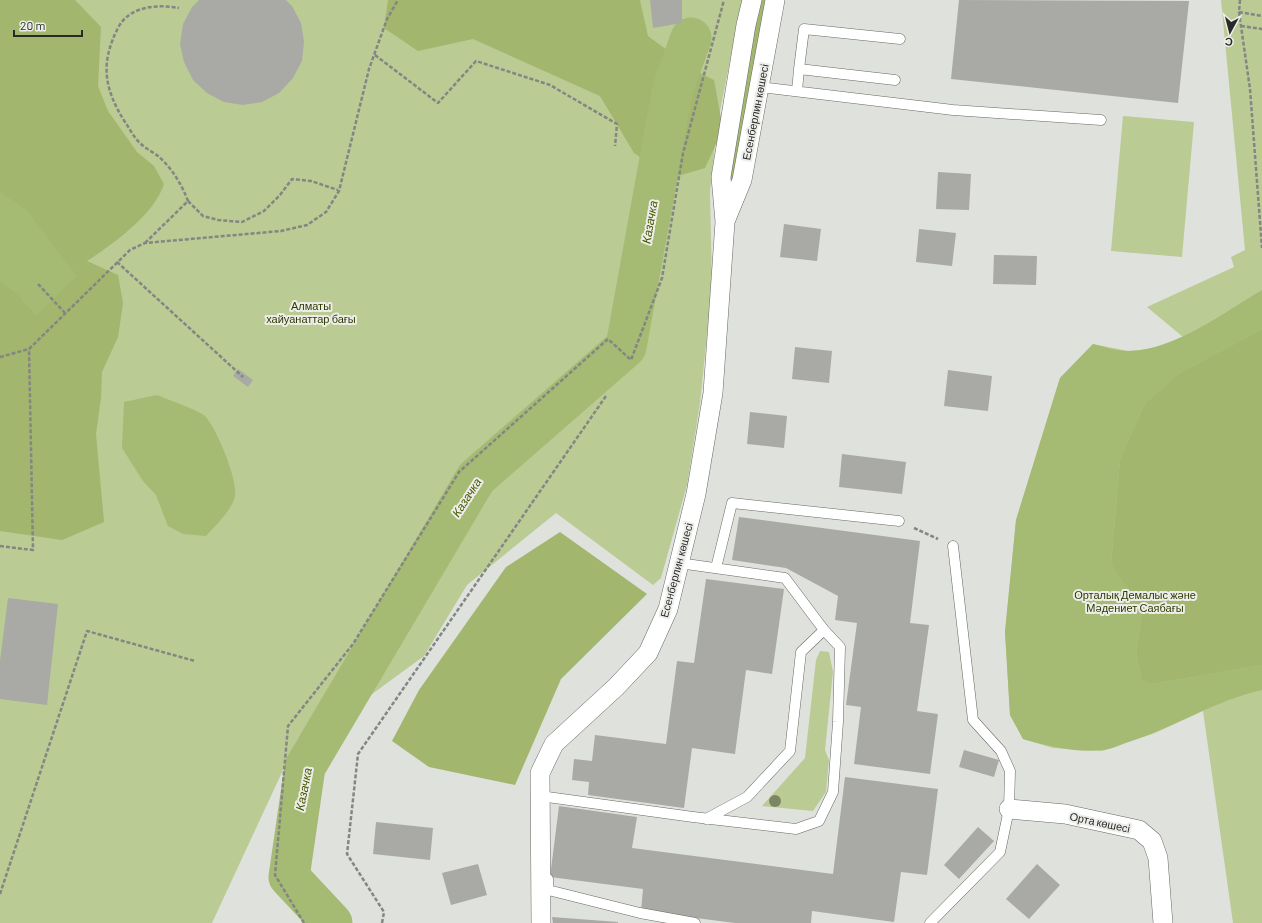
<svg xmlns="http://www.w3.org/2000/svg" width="1262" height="923" viewBox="0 0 1262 923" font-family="Barlow,sans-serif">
<rect width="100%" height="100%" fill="#dfe1dd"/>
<path fill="#bacb94" d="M0,0H742L717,126L710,192L712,286L700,403L687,485L661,578L653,585L556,513L467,585L424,656L338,719L310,722L297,740L212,923H0Z
M1221,0H1262V923H1233L1203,711L1155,733L1102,751L1053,748L1023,739L1010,715L1005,632L1016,520L1060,378L1093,344L1128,351L1152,349L1183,337L1147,307L1234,267L1231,257L1245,250Z
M1123,116L1194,122L1182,257L1111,251Z
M820,651L829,652L833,672L825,750L829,760L826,792L813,811L762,806L805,758L816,660Z"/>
<path fill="#a2b66e" d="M0,0H75L101,27L98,86L108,111L137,152L154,166L164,184C154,215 113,244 87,261L118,275L123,303L118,337L102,372L101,398L96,434L104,522L62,540L0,531Z
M388,0H640L648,36L694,70L714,80L723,129L705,168L671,178L634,153L600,96L473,39L418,51L384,28Z
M758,0H770L754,87L728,199V175Z
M1262,329V665L1152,684L1142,681L1136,654L1142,612L1111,564L1120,459L1145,403L1180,373Z
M560,532L647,594L561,679L515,785L429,767L392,741L419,690L506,567Z"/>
<path fill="#a5ba72" d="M0,192L27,210L77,276L36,316L17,294L0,282Z
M1262,290V329L1180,373L1145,403L1120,459L1111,564L1132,593L1142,612L1136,654L1142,681L1152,684L1262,665V690C1216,700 1175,727 1131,741C1121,744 1111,750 1101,750C1075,753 1048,746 1023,739L1010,715L1005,632L1016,520L1060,378L1093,344C1104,347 1117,351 1129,351C1175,350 1223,313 1262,290Z
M157,395C166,399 198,410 205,416C216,427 238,480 235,496C232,510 215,526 206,536L183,534L168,526L156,495L143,481L122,448L124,402Z"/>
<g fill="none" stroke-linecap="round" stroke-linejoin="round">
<path stroke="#a5ba72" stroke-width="41" d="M332,923L289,877L305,767L476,478L626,347L673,88L691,38"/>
</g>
<path fill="#a9aaa6" d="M199,0H286L292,6L301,23L304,42L302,61L293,78L279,93L262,102L243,105L224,102L207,93L193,80L184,62L180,44L183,24L192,7Z
M650,0H682V23L653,28Z
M959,0L1189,1L1178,103L951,79Z
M938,172L971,174L969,210L936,209Z
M784,224L821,229L817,261L780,257Z
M919,229L956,233L952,266L916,262Z
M994,255L1037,256L1036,285L993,284Z
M795,347L832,351L829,383L792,379Z
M238,369L253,380L248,387L233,376Z
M948,370L992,376L988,411L944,406Z
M750,412L787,416L784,448L747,444Z
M842,454L906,462L902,494L839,487Z
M739,517L920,541L910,623L929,625L917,711L938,714L930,774L854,764L861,707L846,705L857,623L835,620L838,596L786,568L732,560Z
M706,579L784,589L772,674L746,670L735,754L692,748L684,808L588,795L589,782L572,780L574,759L592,761L595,735L666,744L677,661L694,663Z
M8,598L58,604L47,705L0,699V661Z
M964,750L999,760L994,777L959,767Z
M845,777L938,789L927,875L901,872L894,922L812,911L811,923H735L641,911L643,889L550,877L559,806L637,817L632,848L833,874Z
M376,822L433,828L430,860L373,854Z
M978,827L994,841L959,879L944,865Z
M478,864L487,895L451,905L442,873Z
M1037,864L1060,885L1029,919L1006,899Z
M552,917L618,922V923H553Z"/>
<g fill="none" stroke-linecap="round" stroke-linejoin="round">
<g stroke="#676965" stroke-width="11">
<path id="lane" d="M895,80L799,69L804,29L900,39
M760,87L953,110L1101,120
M797,91L799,69
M679,563L785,578L824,630
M716,568L732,503L899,521
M540,796L693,817L796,829L819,821L833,792L838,722L840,647L824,630L801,652L790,751L747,797L706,819
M548,879V890L640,913L695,923
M930,923L1000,852L1009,809L1010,771L1001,751L973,720L953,546"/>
</g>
<g stroke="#676965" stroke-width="20">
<path id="street" d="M726,219L742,180L775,0
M1009,809L1065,814L1139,830L1152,841L1158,858L1163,923
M541,923L540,773L554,744L616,687L648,653L668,609L696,494L713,393L725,222L721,177L746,25L752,0"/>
</g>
<path stroke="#848683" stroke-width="2.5" stroke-dasharray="4 2" stroke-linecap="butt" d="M1240,0L1239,12L1250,89L1262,248
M1239,12L1262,16
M1241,26L1262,29
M375,55L438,103L476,61L550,85L617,124L615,146
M188,201L203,216L218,220L242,222L264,211L280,195L292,179L311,181L338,190
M145,243L188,201C182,185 172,168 158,156C153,152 146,149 141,144C134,138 130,129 125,122C104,89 100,63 118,28C129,6 157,4 179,8
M117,262L243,377
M38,284L65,313
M0,357L29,349L130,250L145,243L281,231L307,225L326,212L339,191L369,69L387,19L398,0
M914,528L938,539
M0,546L33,550L29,349
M0,894L87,631L195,661
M304,923L275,875L288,726L353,644L459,472L608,339L631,360L662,278L683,153L724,0
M382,923L384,912L347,854L358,754L606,396"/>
<use href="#lane" stroke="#fff" stroke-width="10"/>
<use href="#street" stroke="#fff" stroke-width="19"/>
</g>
<circle fill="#7e8564" cx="775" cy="801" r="6"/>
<g text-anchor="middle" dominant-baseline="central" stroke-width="4" stroke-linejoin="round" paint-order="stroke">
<g font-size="11" fill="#2a2b29" stroke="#edeeea">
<text transform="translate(755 112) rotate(-79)">Есенберлин көшесі</text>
<text transform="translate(676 570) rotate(-75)">Есенберлин көшесі</text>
<text transform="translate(1100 822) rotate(12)">Орта көшесі</text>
</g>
<g font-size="11" fill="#2e3a01" stroke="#edeeea">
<text x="311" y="305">Алматы<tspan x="311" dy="13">хайуанаттар бағы</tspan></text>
<text x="1135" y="594">Орталық Демалыс және<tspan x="1135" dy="13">Мәдениет Саябағы</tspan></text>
</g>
<g font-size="12" font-style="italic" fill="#465700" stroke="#edeeea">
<text transform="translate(649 222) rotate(-80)">Казачка</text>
<text transform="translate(466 497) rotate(-57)">Казачка</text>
<text transform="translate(303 789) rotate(-79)">Казачка</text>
</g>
</g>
<g transform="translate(1230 32) rotate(187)" stroke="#edeeea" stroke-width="3" paint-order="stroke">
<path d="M0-3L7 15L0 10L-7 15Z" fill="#2a2b29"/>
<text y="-6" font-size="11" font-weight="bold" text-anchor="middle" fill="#2a2b29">С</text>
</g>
<path d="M14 30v6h68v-6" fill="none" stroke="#2a2b29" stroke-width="2"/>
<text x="20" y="30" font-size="12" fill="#2a2b29" stroke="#edeeea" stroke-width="3" paint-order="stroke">20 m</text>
</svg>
